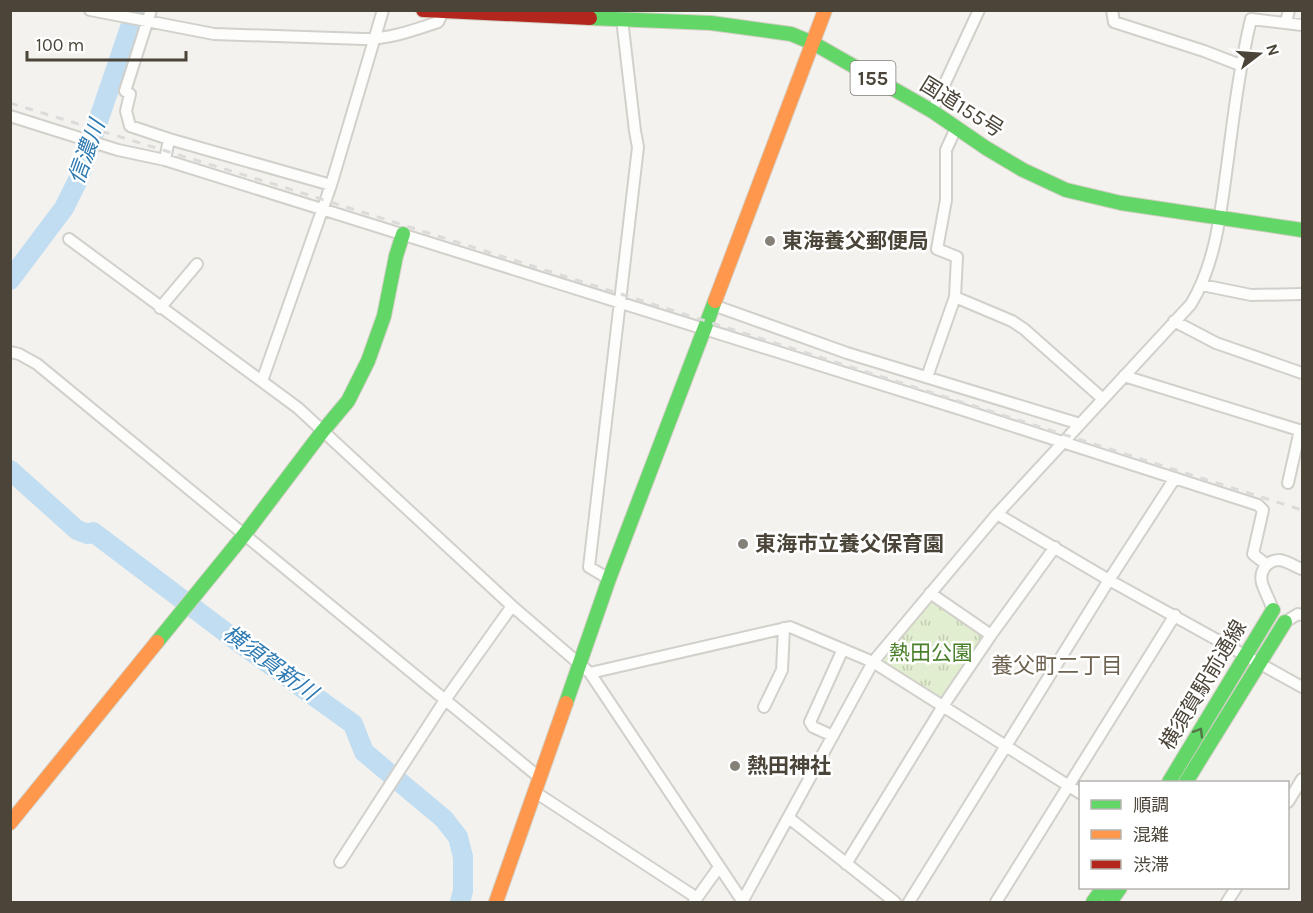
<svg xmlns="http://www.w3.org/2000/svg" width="1313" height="913" viewBox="0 0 1313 913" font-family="Karla,'Noto Sans JP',sans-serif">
<defs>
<pattern id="park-tufts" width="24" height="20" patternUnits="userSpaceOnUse" patternTransform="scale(1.5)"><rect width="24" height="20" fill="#e1eecf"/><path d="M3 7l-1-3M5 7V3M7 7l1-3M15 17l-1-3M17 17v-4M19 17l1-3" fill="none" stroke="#c3cdb2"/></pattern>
</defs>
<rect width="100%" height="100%" fill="#f4f2ee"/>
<path fill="url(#park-tufts)" d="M930,600L936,601L982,633V640L943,696L937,698L883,663L881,658Z"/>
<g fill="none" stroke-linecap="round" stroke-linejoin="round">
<path stroke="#c0ddf1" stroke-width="20" d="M10,280L64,208L78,180L136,10
M10,470L77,530L88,534L93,532L237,641L353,724L364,752L444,819L458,837L463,857V891L460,902"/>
<g stroke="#d2d0cb" stroke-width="14">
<path id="street" d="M90,10L214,34L364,39C390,39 414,30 438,22L443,12
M151,10L125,91L130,94L126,111L130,126L169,139L165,160
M1112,10L1114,22L1204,51L1240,65
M1286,22L1289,10
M932,111L979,10
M10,116L118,150L165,160L963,410L1258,505L1263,510L1253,554L1267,565
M169,139L331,185
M69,239L298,408L512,606L590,673L743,902
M1202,285L1251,295L1302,294
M955,297L1012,321L1024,329L1103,399
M713,305L847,353L1080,424
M160,308L197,264
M1174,321L1216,343L1302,373
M10,352L19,354L37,364L540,778
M1124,376L1302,431
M927,377L955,297L957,257L937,249L946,200V150L956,128
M262,381L331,185L383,10
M1288,483L1300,430
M997,514L1109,580L1302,687
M609,579L589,567L638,147L635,131L622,19
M930,593L991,635
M1273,610C1270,601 1264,590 1262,583C1259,571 1267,560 1280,560C1287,561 1296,567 1302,569
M1285,622L1298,614L1302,615
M590,673L790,627L873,662L1080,793
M764,707L782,670L784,628
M833,736L813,727L810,722L843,649
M535,792L697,898
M1288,802L1302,779
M789,818L895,902
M340,862L445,700L512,606
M846,864L943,706L991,635L1055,547
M694,902L719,867
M742,902L873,662L997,514L1191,304C1217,261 1221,208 1228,159C1234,112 1240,65 1251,19L1302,25
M909,902L1109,580L1175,478
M996,902L1175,615
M1227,902L1236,888"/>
</g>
<g stroke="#d3cfc5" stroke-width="16">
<path id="fast" d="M590,18L711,23L791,34L813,43L932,111L986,148L1023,170L1066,190L1121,203L1302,230
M157,642L244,535L322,432L348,401L368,361L384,316L396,256L403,234
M566,703L609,579L715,301
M1169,782L1273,610
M1186,782L1285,622
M1093,902L1103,888
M1110,902L1120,888"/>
</g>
<g stroke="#d3cfc5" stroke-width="16">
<path id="slow" d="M715,301L825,10
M10,823L157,642
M496,902L566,703"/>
</g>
<g stroke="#d3cfc5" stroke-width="16">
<path id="jam" d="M423,10L590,18"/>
</g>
<use href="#street" stroke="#fdfdfc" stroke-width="10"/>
<use href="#fast" stroke="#63d668" stroke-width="14"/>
<use href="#slow" stroke="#ff974d" stroke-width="14"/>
<use href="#jam" stroke="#b3261e" stroke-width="14"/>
<path stroke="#dbdbda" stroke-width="3" stroke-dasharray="8 8" stroke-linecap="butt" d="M10,103L280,186L1302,510"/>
</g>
<defs><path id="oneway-chevron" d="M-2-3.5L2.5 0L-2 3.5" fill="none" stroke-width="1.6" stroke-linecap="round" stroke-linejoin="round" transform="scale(1.5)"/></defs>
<use stroke="#537749" href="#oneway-chevron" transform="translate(1199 732) rotate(-59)"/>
<g fill="#868178" stroke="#fff" stroke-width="2">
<circle cx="770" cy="241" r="6"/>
<circle cx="743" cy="544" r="6"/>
<circle cx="735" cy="766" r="6"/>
</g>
<g text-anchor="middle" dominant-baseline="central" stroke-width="5" stroke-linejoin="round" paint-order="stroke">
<rect fill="#fff" stroke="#817c74" stroke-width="1.5" x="850.5" y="61" width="45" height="34" rx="4.5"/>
<g font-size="20" font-weight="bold" fill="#4b4439">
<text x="873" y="78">155</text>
</g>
<g font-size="21" fill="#4b4439" stroke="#fff">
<text transform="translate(962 107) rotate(32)">国道155号</text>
<text transform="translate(1203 685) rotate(-59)">横須賀駅前通線</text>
</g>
<g font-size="21" font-weight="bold" fill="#4b4439" stroke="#fff" text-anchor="start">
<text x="782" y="241">東海養父郵便局</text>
<text x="755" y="544">東海市立養父保育園</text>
<text x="747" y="766">熱田神社</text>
</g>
<g font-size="21" fill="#4a7f2a" stroke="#fff">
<text x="931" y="653">熱田公園</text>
</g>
<g font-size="22" font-style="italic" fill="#2e7ab2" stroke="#fff">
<text transform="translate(87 152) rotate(-70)">信濃川</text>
<text transform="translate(270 663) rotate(36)">横須賀新川</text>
</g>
<g font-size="22" fill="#6e6250" stroke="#fff">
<text x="1057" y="666">養父町二丁目</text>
</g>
</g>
<rect width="1313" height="913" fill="none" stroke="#4b4439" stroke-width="24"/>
<rect x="1079" y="781" width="210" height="108" fill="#ffffff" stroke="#b7b4b0" stroke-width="1.5"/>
<rect x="1091" y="800" width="30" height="9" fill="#63d668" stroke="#b7b4b0" stroke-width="1.5"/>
<text x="1133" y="811" font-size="18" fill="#4b4439">順調</text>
<rect x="1091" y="830" width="30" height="9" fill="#ff974d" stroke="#b7b4b0" stroke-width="1.5"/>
<text x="1133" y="841" font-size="18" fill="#4b4439">混雑</text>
<rect x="1091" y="860" width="30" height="9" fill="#b3261e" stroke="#b7b4b0" stroke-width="1.5"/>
<text x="1133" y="871" font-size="18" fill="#4b4439">渋滞</text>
<g transform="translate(1259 54) rotate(73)" stroke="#ffffff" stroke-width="4.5" paint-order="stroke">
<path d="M0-4.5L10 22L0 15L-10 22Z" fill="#4b4439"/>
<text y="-9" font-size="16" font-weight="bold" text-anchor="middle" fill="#4b4439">N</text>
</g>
<path d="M27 51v9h159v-9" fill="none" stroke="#4b4439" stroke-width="3"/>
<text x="36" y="51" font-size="18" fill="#4b4439" stroke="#ffffff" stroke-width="4.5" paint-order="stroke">100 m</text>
</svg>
